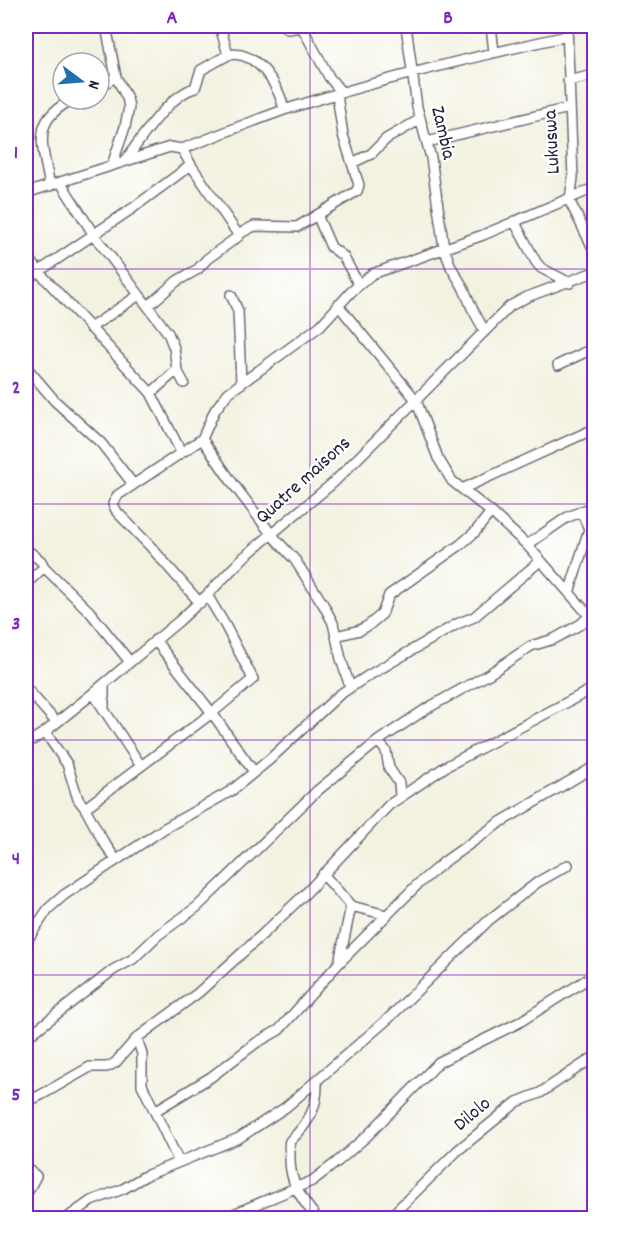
<svg xmlns="http://www.w3.org/2000/svg" width="620" height="1244" viewBox="0 0 620 1244" font-family="Dekko,sans-serif">
<rect width="100%" height="100%" fill="#fff"/>
<filter id="ink" filterUnits="userSpaceOnUse"><feTurbulence type="fractalNoise" baseFrequency=".0167" numOctaves="2"/><feDisplacementMap in="SourceGraphic" scale="12" xChannelSelector="R" yChannelSelector="G"/><feConvolveMatrix kernelMatrix="1 2 1 2 8 2 1 2 1" color-interpolation-filters="sRGB"/></filter>
<filter id="wash" filterUnits="userSpaceOnUse"><feTurbulence type="fractalNoise" baseFrequency=".008" numOctaves="4" result="noise"/><feDisplacementMap in="SourceGraphic" scale="24" xChannelSelector="R" yChannelSelector="G"/><feGaussianBlur stdDeviation="1.35" result="paint"/><feColorMatrix in="noise" values="0 0 0 0 0 0 0 0 0 0 0 0 0 0 0 0 0 1.4 0 .05"/><feComposite in="paint" operator="in"/></filter>
<g filter="url(#wash)">
<rect width="100%" height="100%" fill="#f3f1e0"/>
</g>
<g filter="url(#ink)">
<g fill="none" stroke-linecap="round" stroke-linejoin="round">
<g stroke="#6b6a75" stroke-width="12">
<path id="minor" d="M106,26L116,77L127,98L129,107L125,127L112,165
M284,26L288,29L301,27L303,29L329,77L342,93
M406,26L417,107L431,158L444,248L451,267L463,287L472,308L484,330
M491,26L494,52
M567,26L573,178L570,199L571,204L594,250
M228,55C256,49 280,86 284,110
M568,81L594,75
M99,86L116,77
M427,142L569,108
M125,161C141,139 169,95 195,88L201,70L228,55L220,26
M352,163L371,154L386,139L419,120
M61,183L94,235L168,333L174,348L177,370L184,383
M50,186C43,146 29,120 74,99
M26,193L170,147L182,149C216,136 250,122 284,110C377,80 472,57 567,36
M317,215L331,247L343,256L359,285
M514,221L536,262L541,268L570,283
M239,234L254,226L297,227L357,191L359,185L343,135L337,95
M26,254L39,272L151,393L181,452
M26,280L133,208L191,165L182,149
M231,295L238,311L241,382
M148,306L177,281L198,269L207,259L239,236L191,165
M90,328L139,295
M558,365L594,348
M26,367L55,401L101,443L133,484
M151,393L177,370
M202,439L234,485L272,535L295,560L323,604L333,623L341,659L350,687
M462,489L594,429
M527,545L566,518L594,506
M26,549L41,561L44,567L90,612L130,662
M26,584L44,567
M569,593L589,529L581,511
M200,603L150,546L117,512L113,504L118,495L202,439L215,410L228,393L320,326L351,292L372,274L483,235L594,188
M336,636L360,630L369,625L382,614L389,595L460,545L475,532L491,512
M155,640L212,713L254,772
M104,684V711
M26,688L56,722
M93,693L141,766
M45,732L67,764L78,799L85,808L103,841L116,860
M378,741L386,751L389,768L399,783L400,796
M26,744L45,732L86,699L179,621L207,595L244,557L333,483L510,306L527,297L594,272
M85,808L212,713L253,679L225,625L207,595
M323,874L351,906L387,915
M26,915L36,925
M26,942L48,909L64,895L165,828L231,791L269,760L339,695L366,677L457,624L474,617L540,561
M339,963L351,906
M26,1038L113,970L133,959L158,935L197,907L317,791L378,741L426,709L489,674L531,646L554,639L581,624L588,617L587,613L527,545L491,512L452,481L438,458L416,400L338,305
M137,1038L142,1054V1085L179,1162
M317,1081C318,1108 308,1124 290,1141C288,1147 290,1149 290,1155C289,1182 301,1199 317,1218
M26,1102L41,1095L90,1067H107L115,1063L137,1038L198,993L264,933L307,892L389,805L445,767L594,688
M155,1111L211,1077L256,1043L279,1030L339,963L417,885L444,862L499,823L594,767
M26,1167L36,1176L26,1195
M67,1218L91,1201L123,1189L145,1176L239,1138L286,1107L389,1018L489,920L538,882L568,865
M224,1218L312,1181L337,1162L367,1136L439,1062L518,1023L594,975
M389,1218L457,1151L517,1102L540,1093L594,1057"/>
</g>
<use href="#minor" stroke="#fff" stroke-width="9"/>
</g>
</g>
<path fill="none" stroke="#7b2cbf" stroke-width="1.5" stroke-opacity="0.55" d="M310,26V1218M26,269H594M26,504H594M26,740H594M26,975H594"/>
<g text-anchor="middle" dominant-baseline="central" stroke-width="4.5" stroke-linejoin="round" paint-order="stroke">
<g font-size="20" fill="#22223b" stroke="#fff">
<text transform="translate(442 133) rotate(77)">Zambia</text>
<text transform="translate(553 142) rotate(-93)">Lukuswa</text>
<text transform="translate(304 481) rotate(-42)">Quatre maisons</text>
<text transform="translate(473 1115) rotate(-40)">Dilolo</text>
</g>
</g>
<rect width="620" height="1244" fill="none" stroke="#fff" stroke-width="66"/>
<g transform="translate(81 81) rotate(106)"><circle r="28" fill="#ffffff" stroke="#a7a7b1" stroke-width="1.5"/>
<path d="M0-4.5L10 22L0 15L-10 22Z" fill="#1f6fb2"/>
<text y="-9" font-size="16" font-weight="bold" text-anchor="middle" fill="#22223b">N</text>
</g>
<rect x="33" y="33" width="554" height="1178" fill="none" stroke="#7b2cbf" stroke-width="2"/>
<g font-size="20" text-anchor="middle" font-weight="bold" fill="#7b2cbf">
<text x="172" y="23">A</text>
<text x="448" y="23">B</text>
<text x="16" y="158">1</text>
<text x="16" y="393">2</text>
<text x="16" y="629">3</text>
<text x="16" y="864">4</text>
<text x="16" y="1100">5</text>
</g>
</svg>
